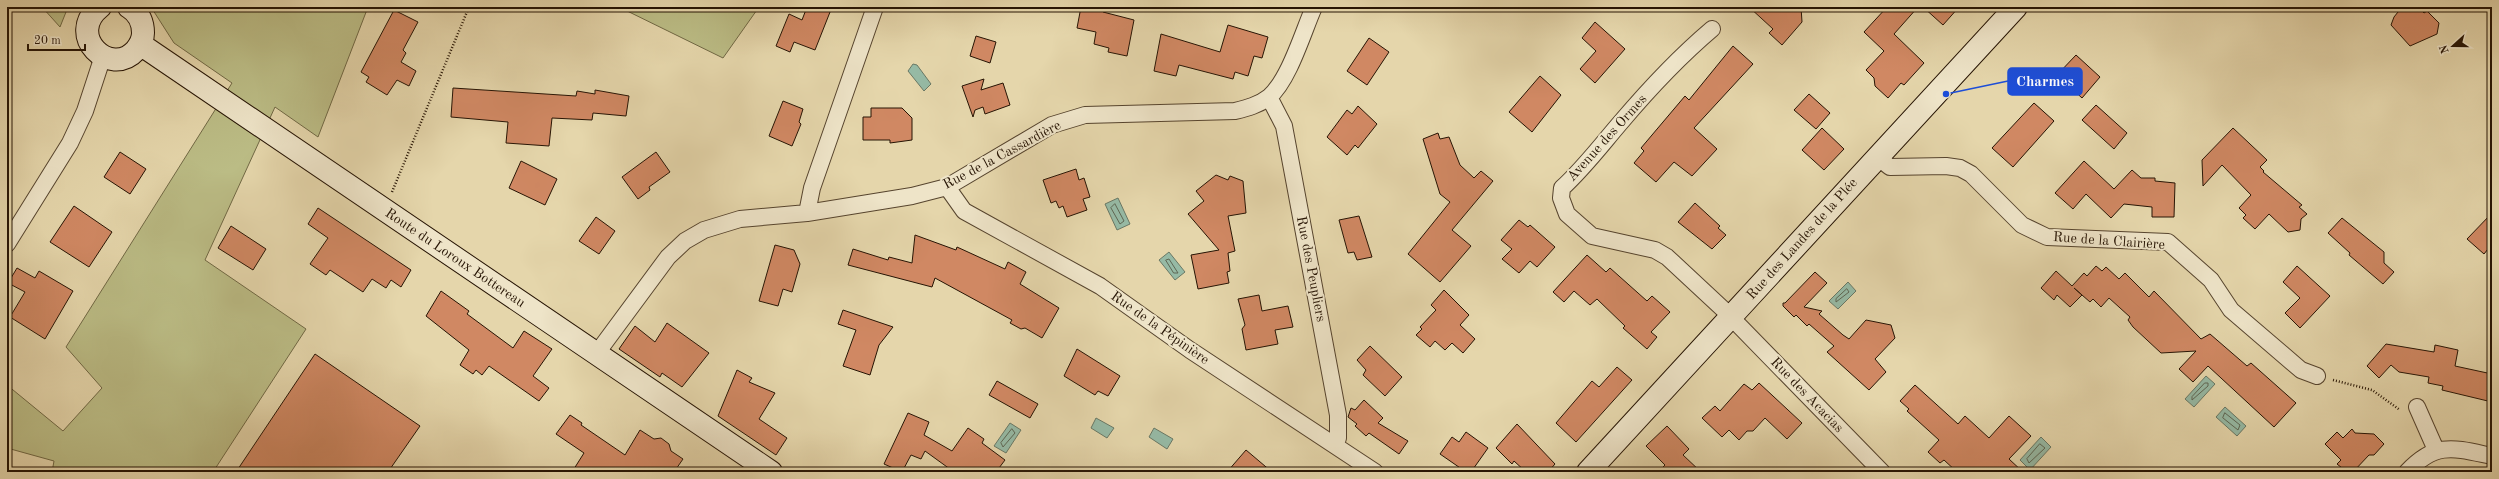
<svg xmlns="http://www.w3.org/2000/svg" width="2499" height="479" viewBox="0 0 2499 479" font-family="'Old Standard TT',serif">
<rect width="100%" height="100%" fill="#e5d6ab"/>
<filter id="stains"><feTurbulence type="fractalNoise" baseFrequency=".005" numOctaves="4"/><feColorMatrix values="0 0 0 0 .2 0 0 0 0 .09 0 0 0 0 .02 0 0 0 .5 -.17"/></filter>
<radialGradient id="worn" r=".72"><stop offset=".6" stop-color="#630" stop-opacity="0"/><stop offset="1" stop-color="#630" stop-opacity=".3"/></radialGradient>
<path fill="#bbbc85" stroke="#706844" d="M42,7H68L60,27Z
M151,7H368L318,137L275,107L205,260L306,329L213,472H52L54,461L7,448V385L63,431L102,388L66,347L232,83L174,43Z
M619,7H759L723,58Z"/>
<path fill="#96baa5" stroke="#697865" d="M913,64L917,65L931,84L924,91L908,71Z
M1118,198L1130,224L1117,230L1105,204Z
M1169,252L1185,272L1175,280L1159,260Z
M1848,282L1856,291L1838,309L1829,301Z
M2206,376L2215,384L2194,407L2185,399Z
M2225,407L2246,426L2237,436L2216,417Z
M1096,418L1114,428L1107,438L1091,428Z
M1010,423L1021,430L1006,453L994,446Z
M1154,428L1173,439L1167,449L1149,437Z
M2041,437L2051,447L2030,470L2020,460Z"/>
<g fill="none" stroke-linecap="round" stroke-linejoin="round">
<path stroke="#5e6754" stroke-width="1" d="M1115,204L1124,221L1120,224L1111,208Z
M1166,260L1169,259L1178,273H1174Z
M1847,289L1849,292L1836,302V299Z
M2205,383H2208V386L2192,400V397Z
M2225,413L2240,425L2238,430L2223,418Z
M1012,429L1015,433L1003,447L1001,443Z
M2040,444L2045,448L2029,463L2027,459Z"/>
</g>
<path fill="#d08863" stroke="#261404" d="M807,7H832L815,50L794,42L790,52L776,46L789,14L802,20Z
M1081,7H1105L1103,12L1134,20L1127,56L1108,52L1109,48L1094,44L1096,32L1077,28Z
M1749,7H1801L1802,22L1782,45L1769,33L1773,29Z
M1887,7H1918L1894,34L1924,63L1904,85L1901,83L1888,98L1875,86L1874,78L1866,70L1884,51L1864,32Z
M1923,7H1959L1943,25Z
M2402,7H2418L2424,13L2427,11L2439,23L2437,34L2410,46L2391,25L2394,17Z
M394,10L418,22L403,50L406,53L401,62L416,71L409,86L397,80L387,95L366,82L369,77L361,72Z
M1595,22L1625,49L1595,83L1580,69L1596,51L1582,38Z
M1228,25L1268,37L1262,58L1254,56L1248,76L1235,72L1233,79L1179,65L1176,76L1154,71L1161,34L1220,52Z
M976,36L996,42L990,63L970,56Z
M1369,38L1389,52L1367,85L1347,71Z
M1733,46L1753,64L1694,128L1717,149L1692,176L1674,162L1656,182L1634,163L1644,151L1641,148L1685,96L1689,100Z
M2076,55L2100,77L2082,98L2057,75Z
M1540,76L1561,95L1532,132L1509,112Z
M984,79L981,90L1003,83L1010,105L985,114L983,107L975,110L973,117L962,86Z
M453,88L576,96L577,91L595,94V90L629,96L626,116L593,113L592,120L552,118L549,146L506,143L508,122L451,117Z
M1809,94L1830,113L1816,129L1794,110Z
M783,101L803,109L799,122L801,124L792,146L769,136Z
M2034,103L2054,121L2013,167L1992,148Z
M2096,105L2127,133L2114,149L2082,120Z
M1358,106L1377,124L1358,148L1355,145L1347,155L1327,137L1347,110L1352,114Z
M871,108H902L912,118V140L890,143V140H863V117H871Z
M1822,128L1844,149L1824,170L1802,150Z
M2233,128L2267,160L2260,167L2264,171L2263,172L2302,205L2299,207L2307,214L2301,219L2300,230L2288,232L2269,214L2255,229L2243,218L2246,215L2239,208L2251,195L2222,165L2203,186L2202,160Z
M1438,133L1440,139L1449,137L1460,165L1474,178L1481,171L1493,181L1452,230L1471,246L1440,282L1408,254L1450,202L1440,194L1423,139Z
M120,152L146,169L130,194L104,177Z
M656,152L670,172L649,187L650,190L638,199L622,177Z
M521,161L557,179L545,205L509,188Z
M2084,161L2114,189L2132,170L2141,178H2155V181L2175,183L2174,217H2152V207L2124,204L2111,218L2086,194L2073,209L2055,193Z
M1076,169L1079,180L1084,178L1090,197L1083,199L1087,210L1067,217L1063,206L1059,208L1056,201L1051,203L1043,180Z
M1216,175L1228,180L1230,176L1243,181L1246,213L1228,216L1235,251L1228,253L1230,271L1227,272L1229,283L1198,289L1191,255L1219,250L1188,214L1204,201L1196,191Z
M1695,203L1720,226L1718,228L1726,235L1712,249L1678,222Z
M74,206L112,232L89,267L50,242Z
M318,208L411,270L401,287L391,280L386,288L372,279L363,292L330,270L326,275L310,264L328,238L308,224Z
M2492,213V244L2484,254L2467,239Z
M1359,216L1372,257L1357,260L1354,252L1348,253L1339,220Z
M596,217L615,231L599,254L579,241Z
M2342,218L2384,252V263L2394,272L2383,284L2349,255L2350,253L2328,233Z
M1519,220L1528,227L1530,225L1555,247L1537,267L1530,261L1519,273L1502,259L1512,249L1501,240Z
M231,226L266,249L253,270L218,248Z
M915,235L956,250L957,247L1005,269L1008,262L1026,272L1020,284L1059,308L1042,338L1025,328L1021,329L1010,323L1012,320L935,278L932,287L848,265L853,249L888,260L889,257L912,263Z
M775,245L794,250L800,264L792,292L783,289L778,306L759,301Z
M1587,255L1606,272L1610,268L1647,301L1652,296L1670,312L1651,332L1657,337L1647,349L1623,328L1625,326L1597,299L1590,305L1574,291L1564,302L1553,292Z
M2096,266L2102,271L2106,267L2119,279L2125,273L2149,297L2154,291L2201,339L2210,334L2247,366L2251,363L2296,403L2274,427L2208,366L2193,382L2179,369L2196,351L2161,353L2133,327L2128,320L2130,317L2109,298L2101,307L2093,299L2090,302L2074,288L2082,295L2070,307L2057,295L2054,300L2041,288L2056,271L2072,286L2084,273L2087,276Z
M2297,266L2330,296L2300,328L2285,313L2300,298L2283,282Z
M17,268L35,278L39,271L73,291L45,339L10,317L25,292L8,283Z
M1815,272L1827,283L1804,307L1822,311L1819,314L1843,335L1849,339L1866,320L1891,325L1895,338L1875,359L1886,372L1869,390L1827,352L1834,346L1809,324L1807,326L1796,315L1794,317L1783,306V303H1785Z
M1444,290L1469,315L1460,325L1475,339L1463,353L1452,343L1445,350L1435,341L1430,347L1416,335L1422,329L1420,327L1436,310L1431,305Z
M441,291L469,311L467,314L513,348L524,331L552,349L533,376L549,388L539,401L489,366L482,375L476,370L473,374L460,365L469,350L426,316Z
M1259,295L1262,311L1288,306L1293,327L1275,330L1278,344L1246,350L1242,329L1245,325L1238,299Z
M843,310L893,327L879,345L870,375L843,366L856,330L838,324Z
M667,323L709,353L682,387L662,373L660,377L619,349L635,326L655,342Z
M2386,344L2434,352L2435,345L2458,350L2455,366L2492,374V402L2442,390L2443,386L2428,383L2429,377L2399,372L2391,365L2379,378L2367,366Z
M1370,346L1402,377L1385,396L1363,375L1366,370L1357,360Z
M1077,349L1120,376L1108,396L1098,391L1095,395L1064,376Z
M315,354L420,426L388,472H236Z
M1617,367L1632,380L1576,442L1556,423L1592,381L1599,387Z
M737,370L752,378L749,382L775,393L759,419L787,438L776,455L718,416Z
M997,381L1038,404L1030,418L989,395Z
M1759,383L1802,423L1787,439L1765,418L1753,431H1747L1739,440L1729,430L1722,437L1702,418L1715,406L1720,411L1744,384L1752,390Z
M1915,385L1958,424L1965,416L1989,438L2009,416L2031,436L2009,459L2023,472H1957L1944,460L1940,463L1928,452L1939,440L1907,411L1909,409L1900,401Z
M1364,400L1383,418L1378,423L1408,441L1399,454L1369,433L1366,436L1355,426L1357,424L1348,417L1351,408L1355,410Z
M908,413L929,422L924,435L952,451L968,428L984,439L982,443L1005,460L996,472H954L925,451L921,459L911,455L902,472L884,464Z
M570,415L582,423L581,425L625,455L640,430L654,439L661,438L669,444L671,451L683,459L674,472H572L584,453L556,434Z
M1517,424L1555,464L1548,472H1526L1514,461L1512,464L1496,448Z
M1667,426L1689,449L1683,455L1701,472H1658L1665,465L1646,446Z
M2352,429L2355,433L2374,434L2384,444L2374,455H2369L2353,472H2347L2337,464L2341,460L2325,444L2337,432L2343,438Z
M1466,432L1488,448L1471,472H1466L1440,454L1452,437L1459,442Z
M1246,450L1272,472H1227Z"/>
<g fill="none" stroke-linecap="round" stroke-linejoin="round">
<g stroke="#56442e" stroke-width="18">
<path id="street" d="M1712,29C1679,57 1649,89 1621,122C1602,144 1584,168 1562,188L1561,198L1567,214L1592,236L1655,250L1667,257L1724,310L1882,472
M1269,97L1284,126L1338,415V438L1335,445
M1877,157L1890,167L1946,166L1960,168L1971,174L2022,225L2047,237L2168,242L2211,280L2231,310L2301,370L2317,376
M947,187L964,211L1100,286L1190,350L1375,472
M807,213L812,188L875,7
M7,244L70,143L85,111L103,56
M597,353L668,257L685,241L704,230L740,219L807,213L912,196L947,187L1052,125L1085,115L1235,111C1247,108 1259,105 1269,97C1289,80 1303,32 1314,7
M2417,407L2436,450
M2407,472C2436,441 2454,448 2492,456"/>
</g>
<g stroke="#261404" stroke-width="24">
<path id="secondary" d="M100,7C65,35 110,79 136,50C140,45 143,39 143,33C143,22 139,13 129,7
M140,44L771,472
M1588,472L2016,7"/>
</g>
<path stroke="#261404" stroke-width="2.5" stroke-dasharray="1 2" stroke-linecap="butt" d="M392,192L469,7
M2333,380L2372,390L2400,410"/>
<use href="#street" stroke="#eee4c8" stroke-width="16"/>
<use href="#secondary" stroke="#eee4c8" stroke-width="22"/>
</g>
<g text-anchor="middle" dominant-baseline="central" stroke-width="4" stroke-linejoin="round" paint-order="stroke">
<g font-size="14" fill="#261404" stroke="#eee4c8">
<text transform="translate(1607 138) rotate(-48)">Avenue des Ormes</text>
<text transform="translate(1002 155) rotate(-28)">Rue de la Cassardière</text>
<text transform="translate(1802 239) rotate(-48)">Rue des Landes de la Plée</text>
<text transform="translate(2109 241) rotate(4)">Rue de la Clairière</text>
<text transform="translate(455 258) rotate(34)">Route du Loroux Bottereau</text>
<text transform="translate(1311 269) rotate(79)">Rue des Peupliers</text>
<text transform="translate(1160 328) rotate(35)">Rue de la Pépinière</text>
<text transform="translate(1807 395) rotate(46)">Rue des Acacias</text>
</g>
</g>
<path fill="none" stroke="#1d4ed8" stroke-width="1.5" d="M1946 94L2008 81"/>
<circle fill="#1d4ed8" stroke="#eee4c8" stroke-width="1.5" cx="1946" cy="94" r="4"/>
<rect fill="#1d4ed8" stroke="#1d4ed8" stroke-width="1.5" x="2008" y="68" width="74" height="27" rx="4"/>
<g font-size="15" text-anchor="middle" font-weight="bold" fill="#fff">
<text x="2045" y="86">Charmes</text>
</g>
<rect width="2499" height="479" fill="none" stroke="#e5d6ab" stroke-width="24"/>
<rect x="8" y="8" width="2483" height="463" fill="none" stroke="#261404" stroke-width="2"/>
<rect x="12" y="12" width="2475" height="455" fill="none" stroke="#261404"/>
<g transform="translate(2453 46) rotate(249)" stroke="#eee4c8" stroke-width="3" paint-order="stroke">
<path d="M0-3L7 15L0 10L-7 15Z" fill="#261404"/>
<text y="-6" font-size="11" font-weight="bold" text-anchor="middle" fill="#261404">N</text>
</g>
<path d="M28 44v6h57v-6" fill="none" stroke="#261404" stroke-width="2"/>
<text x="34" y="44" font-size="12" fill="#261404" stroke="#eee4c8" stroke-width="3" paint-order="stroke">20 m</text>
<rect width="100%" height="100%" filter="url(#stains)"/>
<rect width="100%" height="100%" fill="url(#worn)"/>
</svg>
